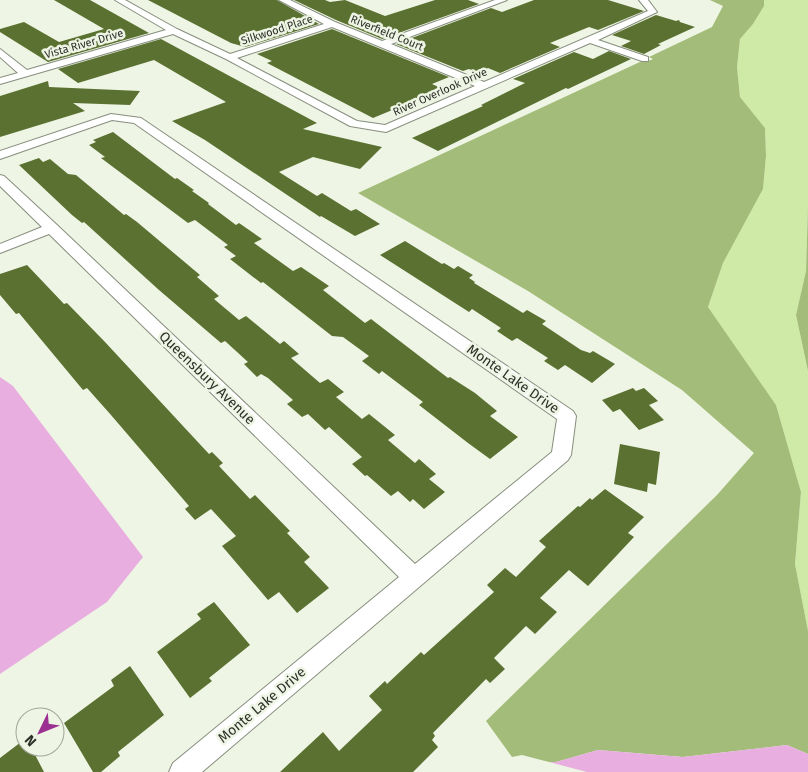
<svg xmlns="http://www.w3.org/2000/svg" width="808" height="772" viewBox="0 0 808 772" font-family="'Fira Sans',sans-serif">
<rect width="100%" height="100%" fill="#eef5e4"/>
<path fill="#cfe9a6" d="M764,0H808V207L806,271L796,315L808,371V631L795,564L801,492L776,405L708,307L723,263L763,189L766,156L765,128L740,97L737,67L740,39L753,24L764,6Z"/>
<path fill="#a3bc7a" d="M710,0H764V6L753,24L740,39L737,67L740,97L765,128L766,156L763,189L723,263L708,307L776,405L801,492L795,564L808,631V754L787,745L683,757L598,750L556,762H549L522,755L512,757L486,721L717,495L754,453L682,390L528,291L358,193L642,61L646,62L653,59L649,57L712,27L723,6Z
M808,207V371L796,315L806,271Z"/>
<path fill="#e8aee0" d="M0,377L13,386L143,557L107,602L0,674Z
M787,745L808,754V772H587L549,762H556L598,750L683,757Z"/>
<path fill="#5b7131" d="M54,0H90L149,33L48,62L0,32V29L24,22L59,42L104,29Z
M148,0H277L319,24L245,47L231,43Z
M294,0H325L330,2L345,0L385,16L435,0H468L479,4L382,39L336,20Z
M534,0H608L644,11L598,30L589,27L550,43L560,47L500,73L488,68L478,73L469,69L463,71L396,44L491,8L502,12Z
M656,15L676,21L679,20L680,22L695,27L658,44L661,45L644,54L621,46L631,41L612,35Z
M332,29L449,77L432,84L443,89L373,118L267,63L272,61L257,54Z
M161,39L317,123L303,129L382,147L360,169L313,157L279,172L317,196L322,193L351,211L356,209L380,224L355,236L321,216L320,217L205,140L172,121L226,102L154,60L78,83L58,69Z
M609,51L631,59L568,89L566,88L438,151L412,138L483,106L481,105L525,83L513,79L574,52L593,59Z
M48,81L49,87L140,91L130,105L73,103L85,111L0,137V96Z
M113,132L175,179L177,178L194,190L192,191L209,203L208,204L236,225L239,223L262,239L254,243L293,271L301,267L329,286L323,290L365,323L371,319L448,378L450,377L475,393L497,411L490,416L518,437L490,459L468,443L419,405L423,402L382,371L379,374L362,361L369,356L343,337L332,336L263,282L261,283L230,259L236,256L224,247L228,245L195,220L188,223L101,158L105,157L89,145L96,142L93,140Z
M39,158L43,162L50,159L68,174L76,175L124,215L126,214L137,222L200,275L197,277L219,296L214,299L239,320L246,316L280,344L284,341L299,354L291,358L320,383L328,379L344,392L336,397L362,419L369,414L395,435L388,440L415,463L419,459L436,474L429,479L445,492L424,509L413,499L410,502L398,491L391,496L367,475L365,476L352,464L362,457L329,427L325,430L308,414L302,417L287,404L293,400L268,378L261,374L257,377L244,364L248,362L225,341L221,343L159,290L84,222L82,223L72,215L19,165Z
M405,241L442,264L444,263L454,269L458,266L473,275L469,278L475,282L474,283L523,313L527,310L546,321L542,324L581,350L590,353L593,351L615,364L592,383L565,365L558,370L544,361L548,358L517,338L512,341L497,331L501,328L472,309L469,312L380,255Z
M27,265L64,304L67,303L105,342L209,454L212,452L223,463L219,466L250,499L255,495L290,531L287,533L310,557L304,562L329,588L297,613L279,592L268,600L222,546L236,536L211,509L195,520L185,509L189,506L111,415L87,388L83,390L19,313L16,314L0,295V274Z
M633,388L636,391L644,388L658,401L649,405L664,420L639,430L620,409L613,412L602,400Z
M620,444L660,452L656,485L648,483L647,492L614,484Z
M605,489L644,517L628,533L634,537L588,586L569,570L540,598L557,612L535,634L526,626L494,658L505,669L490,683L486,679L433,733L435,736L432,740L438,747L413,772H280L323,732L339,751L382,710L369,696L385,681L387,684L421,652L424,655L494,592L487,585L505,568L516,577L546,547L539,541L578,506L580,507L590,498L592,500Z
M214,602L250,645L209,678L212,681L190,698L157,652L201,619L197,614Z
M130,666L164,715L118,752L120,756L101,772H93L64,723L114,686L111,680Z
M25,739V747H31L44,772H0V758Z"/>
<g fill="none" stroke-linecap="round" stroke-linejoin="round">
<g stroke="#878e7e" stroke-width="2">
<path id="street" d="M115,0H125L177,29L230,54L324,24L279,0H290L335,22L382,41L495,0H507L391,44L484,82L648,11L639,0H648L657,12L598,40L648,57V61H642L590,43L386,132L350,126L226,59L173,34L0,84V78L18,73L0,57V49L27,70L166,30ZM332,27L475,86L385,125L357,121L237,58Z
M111,114L141,118L573,411L576,416L571,455L568,460L202,772H169L173,763L399,577L49,234L0,253V244L42,227L0,186V175L4,176L57,225L415,564L552,452L557,419L134,123L112,120L0,159V151Z"/>
</g>
<use href="#street" fill="#fff" fill-rule="evenodd"/>
</g>
<g text-anchor="middle" dominant-baseline="central" stroke-width="5" stroke-linejoin="round" paint-order="stroke">
<g font-size="11" fill="#2d3029" stroke="#eef5e4">
<text transform="translate(277 30) rotate(-18)">Silkwood Place</text>
<text transform="translate(387 33) rotate(22)">Riverfield Court</text>
<text transform="translate(84 44) rotate(-16)">Vista River Drive</text>
<text transform="translate(440 92) rotate(-24)">River Overlook Drive</text>
</g>
<g font-size="14" fill="#2d3029" stroke="#eef5e4">
<text transform="translate(207 378) rotate(44)">Queensbury Avenue</text>
<text transform="translate(513 379) rotate(35)">Monte Lake Drive</text>
<text transform="translate(262 705) rotate(-40)">Monte Lake Drive</text>
</g>
</g>
<g transform="translate(40 732) rotate(227)"><circle r="24" fill="#eef5e4" stroke="#a1a699"/>
<path d="M0-4L9 19L0 12L-9 19Z" fill="#9b3092"/>
<text y="-8" font-size="14" font-weight="bold" text-anchor="middle" fill="#2d3029">N</text>
</g>
</svg>
